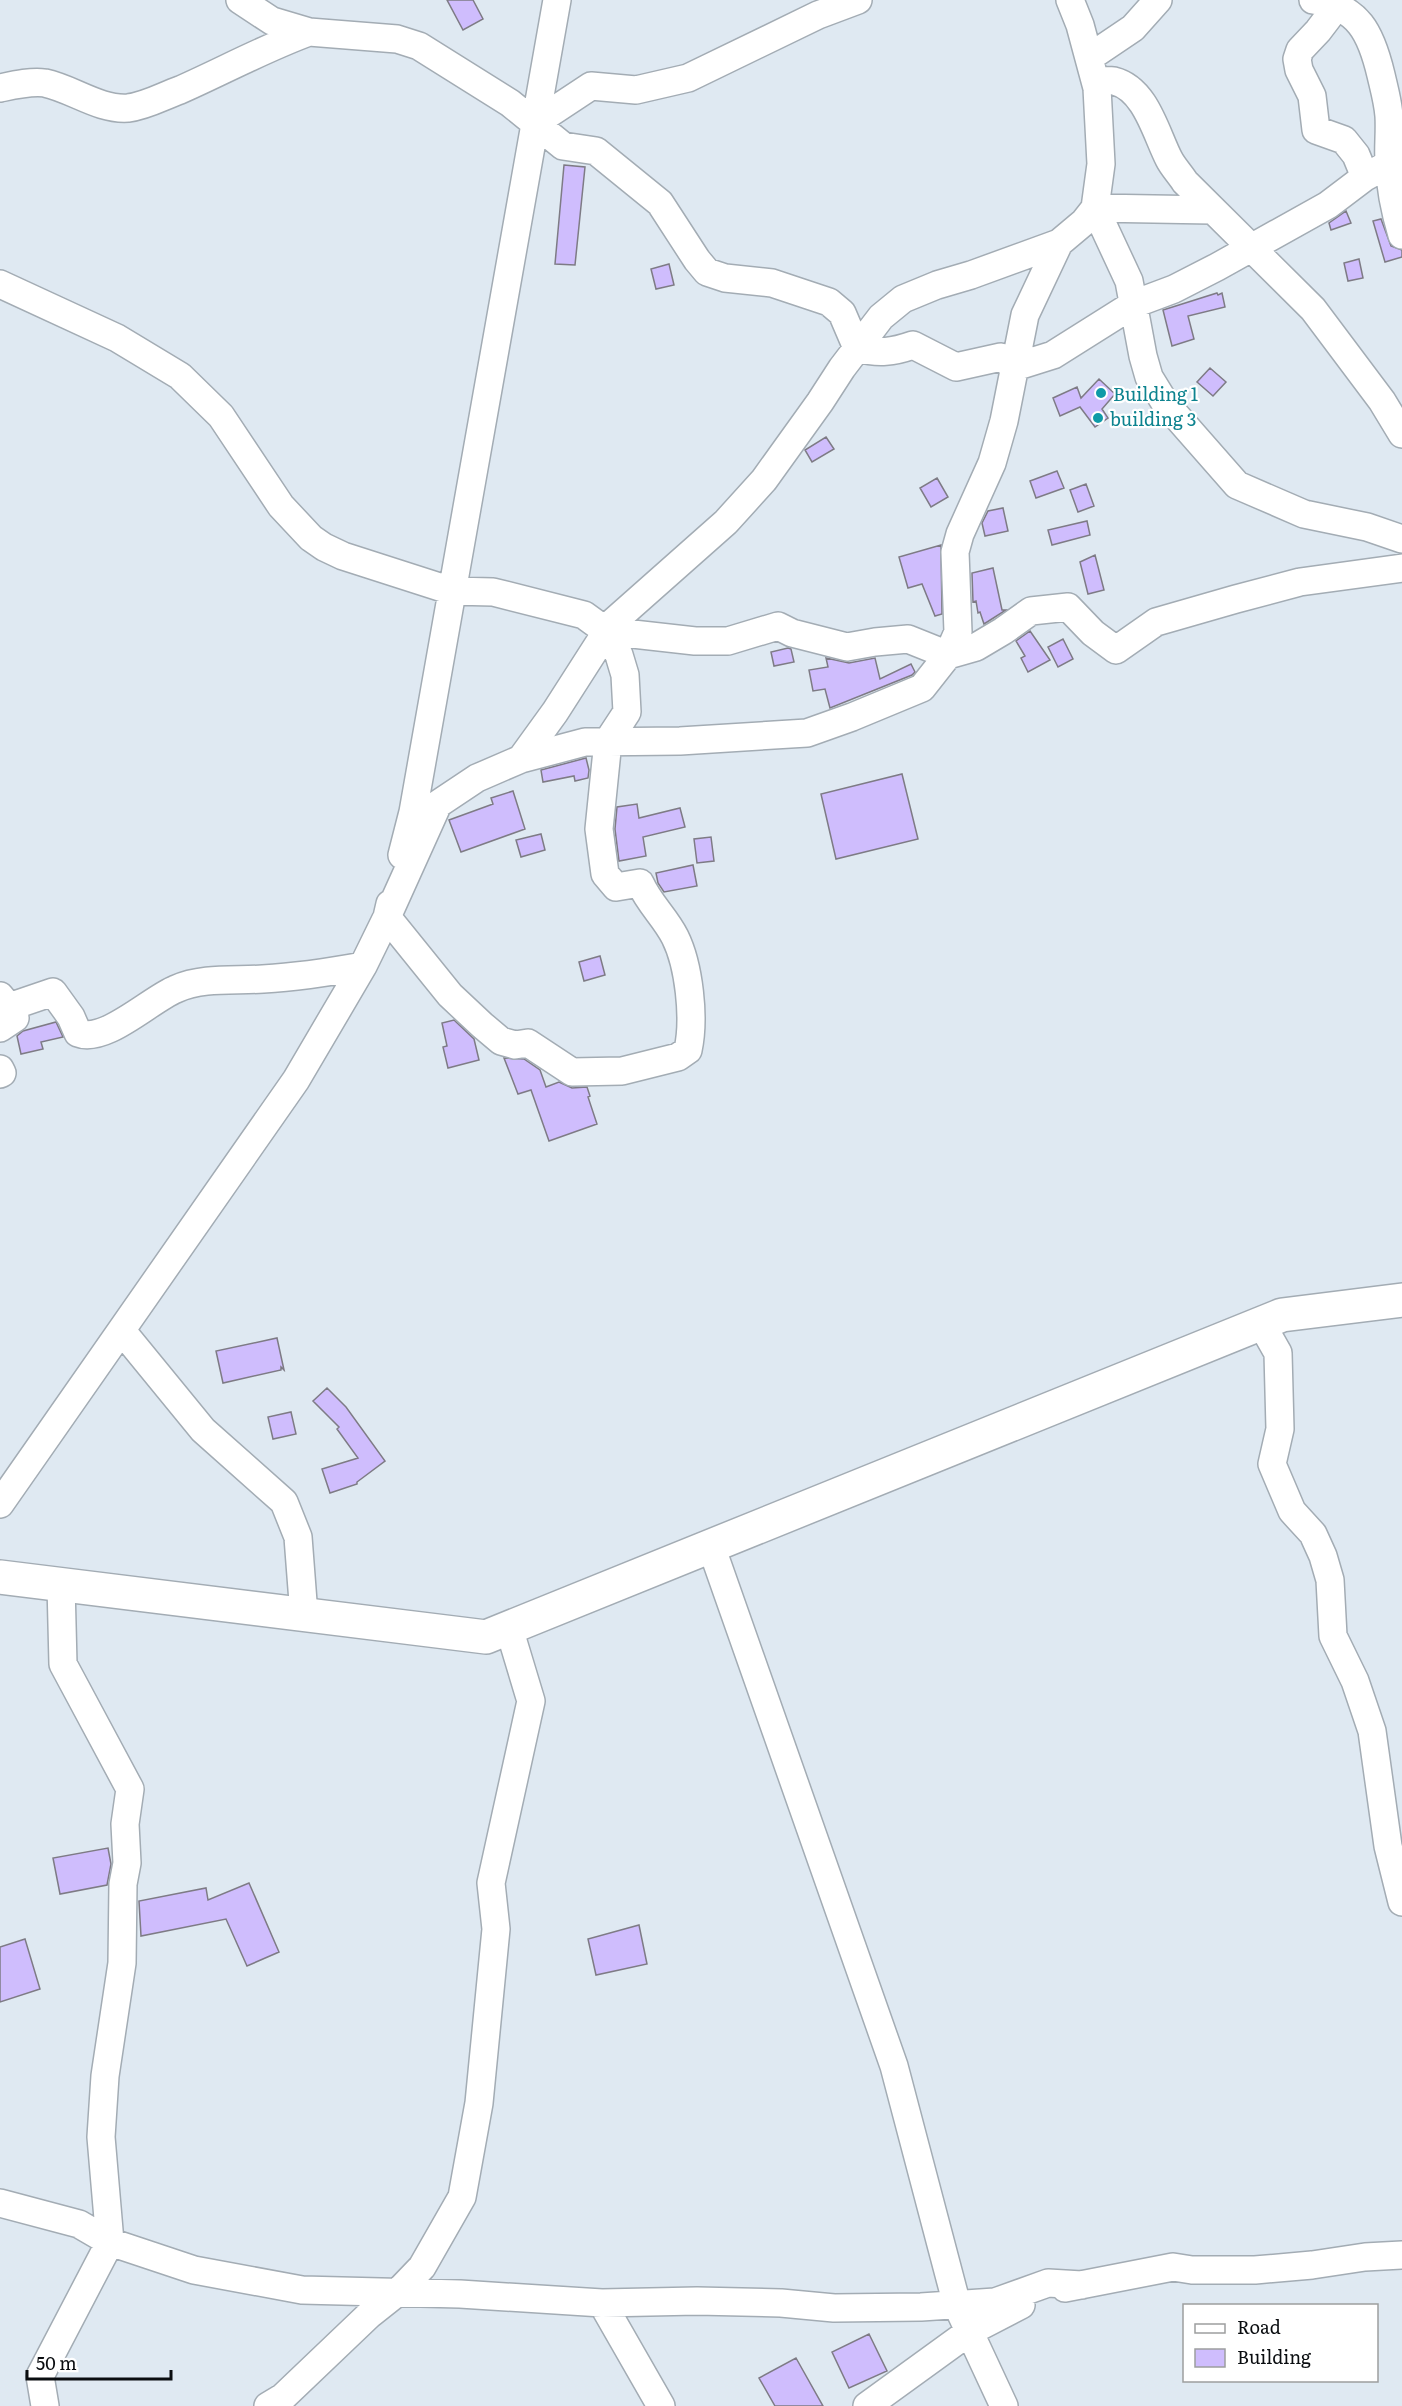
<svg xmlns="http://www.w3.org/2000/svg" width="1402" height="2406" viewBox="0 0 1402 2406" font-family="Literata,serif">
<rect width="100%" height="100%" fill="#dfe9f2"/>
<path fill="#cfbdfd" stroke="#7e7b85" stroke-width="1.5" d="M447,0H473L483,19L463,30Z
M564,165L585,167L575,265L555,264Z
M1346,211L1351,223L1331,230L1329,223Z
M1381,219L1391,246L1402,250V257L1385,262L1373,221Z
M1359,259L1363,278L1348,281L1344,263Z
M669,264L674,285L656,289L651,269Z
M1217,293L1218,295L1222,293L1225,307L1188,316L1194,339L1172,346L1163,310Z
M1210,368L1226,382L1213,396L1197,382Z
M1099,379L1115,394L1102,409L1108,418L1095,427L1080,407L1060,416L1053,398L1077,387L1081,398Z
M826,437L834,449L812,462L805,450Z
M1057,471L1064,488L1036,498L1030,481Z
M937,478L948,497L931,507L920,488Z
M1086,484L1094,506L1078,512L1070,490Z
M1003,508L1008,531L985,536L982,523L988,511Z
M1087,521L1090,535L1052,545L1048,530Z
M941,545L942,614L935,616L922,584L908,588L899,557Z
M1095,555L1104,590L1088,594L1080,562Z
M993,568L1002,610H1006L984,624L980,612L978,613L976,601L973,602L972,573Z
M1030,631L1050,660L1028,672L1021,658L1025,656L1016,641Z
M1063,639L1073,659L1058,667L1048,647Z
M788,648L791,649L794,662L774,666L771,652Z
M826,658L849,663L875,658L880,679L911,664L915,672L912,675L830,708L825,689L813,691L809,670L828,667Z
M586,758L589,770L588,778L575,781L574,776L543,782L541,770Z
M902,774L918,839L836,859L821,794Z
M513,791L525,829L461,852L449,820L493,804L491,798Z
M637,804L639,818L680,808L685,827L643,837L646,856L619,861L615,829L617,807Z
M541,834L545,850L521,857L516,840Z
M711,837L714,861L697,863L694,839Z
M693,865L697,886L664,892L658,883L656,873Z
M600,956L605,975L584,981L579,962Z
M454,1020L474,1039L479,1060L448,1068L443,1047L447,1046L442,1023Z
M56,1022L63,1037L41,1042L43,1049L21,1054L17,1036L23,1031Z
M504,1058L524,1059L540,1070L546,1087L559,1082L572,1088L587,1087L590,1096L588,1097L597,1124L549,1141L531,1090L518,1094Z
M277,1338L284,1370L281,1367V1370L223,1383L216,1351Z
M327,1388L346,1407L385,1461L357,1482V1484L330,1493L322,1469L358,1458L337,1429L339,1427L313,1401Z
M291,1412L296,1434L273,1439L268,1417Z
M108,1848L111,1864L107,1885L60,1894L53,1858Z
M249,1883L279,1952L247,1966L226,1919L141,1936L139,1901L206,1888L208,1900Z
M639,1925L647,1964L596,1975L588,1939Z
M25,1939L40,1989L0,2002V1947Z
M869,2334L887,2371L849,2388L832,2352Z
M796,2358L823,2406H775L759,2378Z"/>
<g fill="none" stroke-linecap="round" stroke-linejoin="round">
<g stroke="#a3acb4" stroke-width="30">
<path id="minor" d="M240,0L272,21L309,32L397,39L419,46L510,103L563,146L596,151L660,203L697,260L707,272L725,278L772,283L829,302L842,313L857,348C879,354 893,352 913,345L956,367L1001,357L1015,367L1053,355L1134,304L1174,289L1217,267L1328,205L1365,177L1402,157
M1313,0C1359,7 1371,33 1381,75C1384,88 1388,102 1389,116C1390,131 1388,147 1389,162C1390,186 1395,212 1402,235
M1337,6L1318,31L1300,50L1297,59L1299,70L1312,96L1316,130L1344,140L1356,155L1365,177
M1090,57L1133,28L1158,0
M1096,80C1101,81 1109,80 1114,81C1146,89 1156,134 1169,159C1173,167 1180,174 1185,182L1313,309L1382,401L1402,434
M0,88C14,85 31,81 45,83C73,89 99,110 128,108C146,106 163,96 180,90C223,71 265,48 309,32
M535,123L591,86L636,90L688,78L818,15L858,0
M1212,210L1095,208L1129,281L1143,356L1149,377L1165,403L1237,485L1304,514L1367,527L1402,539
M0,284L117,338L180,376L221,416L281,506L311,538L324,547L343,556L452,591L493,592L584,615L606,631L619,655L625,675L627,712L608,741L599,829L605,874L616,887L640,883C650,905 665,917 675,937C689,965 695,1018 688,1050L678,1057L622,1071L572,1072L528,1043L515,1045L501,1041L482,1025L450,995L387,917L438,804L477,778L521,759L555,712L612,623L726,522L764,480L820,402L842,368L881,317L903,299L937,285L971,275L1059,243L1084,222L1095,208L1101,164L1097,88L1080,25L1070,0
M606,631L695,641H728L778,626L792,633L847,647L875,642L908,639L948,655L976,647L1003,631L1031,611L1068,607L1093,633L1116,650L1156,622L1236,599L1300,582L1402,568
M521,759L585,742L680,741L807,733L852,717L922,688L948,655L958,632L955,552L960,534L992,463L1004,421L1025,315L1059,243
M402,855L413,812L557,0
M0,996L9,1007L53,992L71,1017L78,1033C105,1044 151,999 176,989C203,977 234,981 263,979C297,977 330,972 363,966
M0,1028L15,1018L9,1007
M0,1069L2,1073L0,1074
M1261,1323L1278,1353L1280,1429L1272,1464L1292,1511L1313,1534L1323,1556L1330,1580L1333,1636L1355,1681L1372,1731L1388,1846L1402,1902
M122,1331L203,1430L284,1502L298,1537L304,1615
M0,1504L296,1080L363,966L387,917L390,904
M711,1546L894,2066L957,2305L1004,2406
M0,2203L79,2224L110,2242L194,2270L302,2290L460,2294L602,2303L697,2301L781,2303L834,2308L921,2307L995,2302L1048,2283L1082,2285
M1065,2288L1173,2267L1192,2270H1255L1312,2265L1365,2257L1402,2255
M602,2303L661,2406
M45,2406L40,2376L110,2242L101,2137L105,2076L122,1963L123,1884L127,1863L125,1824L130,1789L63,1664L61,1585
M268,2406L283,2397L369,2315L398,2292L422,2267L462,2197L479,2103L496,1929L491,1883L531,1701L509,1628
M867,2406L969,2332L1021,2305"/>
</g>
<g stroke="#a3acb4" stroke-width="36">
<path id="major" d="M0,1577L486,1637L1282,1315L1402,1300"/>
</g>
<use href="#minor" stroke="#fff" stroke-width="27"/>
<use href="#major" stroke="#fff" stroke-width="33"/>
</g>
<g fill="#0f9aa8" stroke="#fff" stroke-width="2">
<circle cx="1101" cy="393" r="6"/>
<circle cx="1098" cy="418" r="6"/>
</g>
<g text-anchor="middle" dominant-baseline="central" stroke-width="4.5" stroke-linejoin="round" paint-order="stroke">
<g font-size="18" fill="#0d838f" stroke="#fff" text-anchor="start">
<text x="1113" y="393">Building 1</text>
<text x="1110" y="418">building 3</text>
</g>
</g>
<rect x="1183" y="2304" width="195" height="78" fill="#ffffff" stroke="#9d9e9f" stroke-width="1.5"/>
<rect x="1195" y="2324" width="30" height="9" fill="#ffffff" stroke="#9d9e9f" stroke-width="1.5"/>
<text x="1237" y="2334" font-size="18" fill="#0a0d10">Road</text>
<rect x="1195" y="2349" width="30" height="18" fill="#cfbdfd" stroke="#9d9e9f" stroke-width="1.5"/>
<text x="1237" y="2364" font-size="18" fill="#0a0d10">Building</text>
<path d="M27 2370v9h144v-9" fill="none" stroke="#0a0d10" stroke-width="3"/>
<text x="36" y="2370" font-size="18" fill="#0a0d10" stroke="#ffffff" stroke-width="4.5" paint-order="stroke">50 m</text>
</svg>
